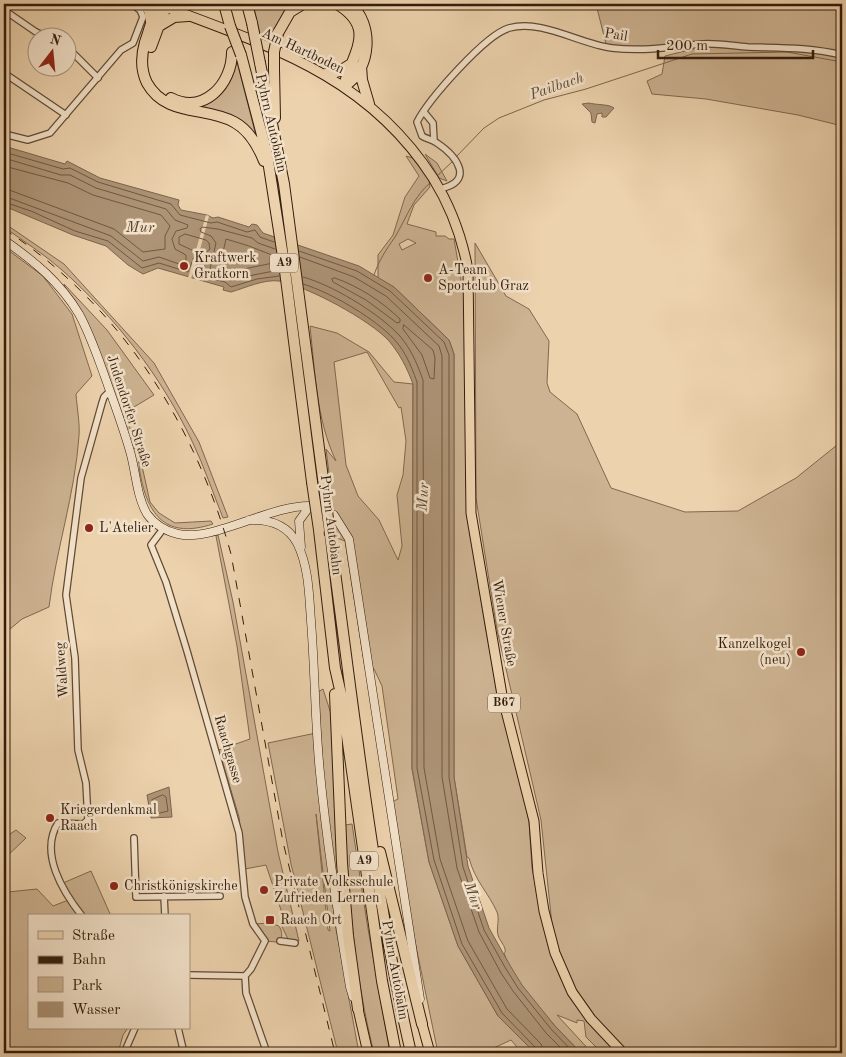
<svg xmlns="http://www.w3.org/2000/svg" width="846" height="1057" viewBox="0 0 846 1057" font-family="'Old Standard TT',serif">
<rect width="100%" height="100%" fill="#ecd2ad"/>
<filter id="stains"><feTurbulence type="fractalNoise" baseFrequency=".004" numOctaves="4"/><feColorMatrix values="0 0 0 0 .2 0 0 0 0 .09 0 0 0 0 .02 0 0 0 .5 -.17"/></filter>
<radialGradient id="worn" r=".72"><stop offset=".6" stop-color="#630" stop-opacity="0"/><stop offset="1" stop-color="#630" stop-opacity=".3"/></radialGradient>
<path fill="#cdb392" stroke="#80684f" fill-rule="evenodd" d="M253,4H295L271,43L261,39Z
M596,4H842V55L718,45L607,48Z
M159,12H161C157,29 145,45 146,64C149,121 232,120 235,54L256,136C248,133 239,120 226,115C211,110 195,110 180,106C129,93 147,46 159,12Z
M701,47L812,51L842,57V126L798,115L706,99L652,94L647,81L662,74L665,56Z
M425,154L437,163L447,181L439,178Z
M406,156L416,159L434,185L429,181L430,187L414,205L407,224L436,232V236H445L449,239H454L465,303L466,484L470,532L486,630L495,679L523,790L529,822L532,868L549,949L560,977L580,1009L555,953L541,820L497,630L476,498L475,243L506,296L529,309L549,341L547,383L550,392L577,414L611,488L685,512L738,511L796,478L842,441V1053H623L599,1033L617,1053H602L586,1037L584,1021L577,1020V1023L557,1015L592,1053H581C560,1032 514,984 505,956C503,950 506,955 505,949C504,944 499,940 498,935C496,927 500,920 497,912C488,892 475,881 469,858L467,857L454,777V354L449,340L394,287L378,278V255L393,235L405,197L419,176ZM408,239L416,243L402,250L399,244Z
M4,223L64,264L154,363L199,442L228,517L223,518C213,493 204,466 192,441C161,376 115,317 62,270C44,254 23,241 4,227Z
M4,247L43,276L72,314L92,376L76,394C77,408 80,423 79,436C75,494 56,550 49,607L22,619L10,629H4Z
M64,284L107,330L154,395L124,413L138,448L150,502L159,513L175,523L211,521L213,524C167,539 148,517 140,473C138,461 140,453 131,444L95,339L70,300Z
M310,326L337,333L369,352L394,382L413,384L412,769L429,862L458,946L498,1016L535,1053H522L511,1040L483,1053H438L409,912L392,802L398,799L382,686L374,669L365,668L345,541L337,538L326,449L336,461C316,419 315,371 310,326ZM367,352L399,408L401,407L406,441L403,475L397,495L402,546L398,560L379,520L358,496L346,465L334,362Z
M218,535L233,602L278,852L299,941H289L282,927L285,922L266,865L245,869L239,817L219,750L250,739L237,646L216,536Z
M323,689L333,720L342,910L339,911L324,785L318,692Z
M316,733L335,924L359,1053H338L291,864L268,743ZM316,814L330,931L328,930Z
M352,824L367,923L390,1053H374C355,978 349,902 345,825Z
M16,830L26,838L4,859V838Z
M91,871L111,916H29V1028H128L123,1035L118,1053H4V891L8,892L37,889L53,906L71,899L63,883Z
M270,923L279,926C282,931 284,939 277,942L265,941L253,924Z"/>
<path fill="#ad9476" stroke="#7c644c" d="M589,103C596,105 609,104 614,108L606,117H602V113L597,114L595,123L592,122L591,113L582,104Z
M4,146L65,164L67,161L100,178L179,200L178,205L181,210L207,215L213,218L218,217L249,227L252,224L257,225L263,233L359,266L394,287L449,340L454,354V777L468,866L489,928L511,967L522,985L555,1026L581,1053H535L498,1016L458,946L429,862L412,768L413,384C407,368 400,354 389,341C370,320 307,286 279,281C264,279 245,288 231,292L223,290L224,287L158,268L143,274L128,265L106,246L73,235L4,206Z
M169,787L172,817L151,818L147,795Z"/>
<path fill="#ecd2ad" d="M206,215L209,216L197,261L191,279L188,278Z"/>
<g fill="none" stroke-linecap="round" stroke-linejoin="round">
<path stroke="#705841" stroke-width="1" d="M4,152L63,169L70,168L98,182L171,204L180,215L211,223L217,222L247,232L255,230L260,237L274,242
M4,158L61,175H70L96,188L166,209L175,220L188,225L187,228L176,231L172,239L175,249L186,255V262L182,265L159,257L143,261L111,236L4,196
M4,166L68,183L93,195L161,215L170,226L165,236V249L143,252L114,229L4,188
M4,202L31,211L75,231L108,241L142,268L159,263L188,272L196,252L179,244V237L185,234L206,240L209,243L210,249L204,254L207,260L204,267V277L225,282L231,287L257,279L279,276
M275,249L258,243L252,238L218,229L202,227L200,229L201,232L211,236L216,243L210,269L212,272L233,279L279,270
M299,251L357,271L390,291L444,342L449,355V777L463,867L484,930L506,969L518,988L551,1029L574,1053
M277,257L249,246L226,239L220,265L234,271L278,262
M300,257L354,277L386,296L439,346L442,356V777L457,868L479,932L501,973L513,991L546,1033L566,1053
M303,277C332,285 373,310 395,331C409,344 417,363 423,380L424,768L440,859L468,941L507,1009L541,1044L544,1053
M335,278C360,287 381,301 400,319V322L397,323L366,300L333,282L332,279Z
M303,284C330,292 370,316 390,335C404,348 411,365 417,382V768L434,860L462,944L502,1013L536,1048L538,1053
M404,325L433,350L435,358L434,379L430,378L422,355L403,329Z
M163,795L166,797L168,811L156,814L152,800Z"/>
<path stroke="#7c644c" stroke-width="1" d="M455,158L484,128L499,118L544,100L586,89L692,54L787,52L842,62
M436,177L453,161
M374,275C379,260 386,250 395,237C407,217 413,197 431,182"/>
<g stroke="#614a34" stroke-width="8">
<path id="minor" d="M4,10L36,32L49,38
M68,48L98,78
M4,73L66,115
M424,112L433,123L434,141
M4,134L28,140L50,133L121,50L133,43L143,17L140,10L132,4
M439,189C475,182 458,157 437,143C433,140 427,139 422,136L417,122C429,99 485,35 509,28C543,19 579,44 612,48C647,52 669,46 703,44C718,43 733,46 748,47C782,48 809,47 842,55
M163,529L151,545L166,582L187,651L239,833L245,897L253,924L265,941L251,969L245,976L189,975
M134,838L136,897L220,896
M164,896L165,916
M82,916C63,892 39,853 58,823L83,824L88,820L86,783L78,750L75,658L66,595L81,478L102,403L104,397L110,391
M280,941L295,943
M245,976L246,993L267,1053
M178,1028L184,1053
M124,1053L135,1028"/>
</g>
<g stroke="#331d0c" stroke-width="9">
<path id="secondary" d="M4,240C34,261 60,282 79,314C90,334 97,355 105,377C114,403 124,429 131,455C136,474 137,497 147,514C155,525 165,531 178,534C213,542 270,505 310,506
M334,515L349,539L420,999
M249,520C269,519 287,524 297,543C309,567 309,595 311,621C315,672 315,723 320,773C327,845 338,916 350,987L353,997
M301,547L299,521L310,506"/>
</g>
<g stroke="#331d0c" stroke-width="11">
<path id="primary" d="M158,4C268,46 366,74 433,178C451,207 462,237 468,270L471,513L502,695L534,821L538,873L544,911L555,953L572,992L591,1019L623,1053
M358,1009L368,1053
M422,1024L430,1053"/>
</g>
<g stroke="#331d0c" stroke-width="12">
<path id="motorway" d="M144,4L149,10L151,22
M224,4L230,26
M247,4L252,23
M337,4C378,29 352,53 344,86
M163,6C151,14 150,30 145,42C141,56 141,71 147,83C166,117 205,106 234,122C249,130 258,146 264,161
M159,26L174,17L188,16
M278,33L290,12L303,4
M151,47L164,12L163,6
M241,55L267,154L284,263L312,482
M260,63L284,184L324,486
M361,66L362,80L369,104
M274,69L275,118
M326,74L340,71L351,64
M344,86C372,70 374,23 350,4
M171,98C204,115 232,84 232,52
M319,530L335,668L341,694L382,981L396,1053
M330,535C354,708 372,883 411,1053
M335,694L342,863L348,936L358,1009
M380,852L422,1024"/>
</g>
<use href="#minor" stroke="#f3e2ca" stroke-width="5.5"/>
<use href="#secondary" stroke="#f3e2ca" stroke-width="8"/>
<use href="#primary" stroke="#ecd2ad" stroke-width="9"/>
<use href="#motorway" stroke="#ecd2ad" stroke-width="10"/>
<path stroke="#331d0c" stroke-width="1" stroke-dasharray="9 9" stroke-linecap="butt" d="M4,229C119,304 195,423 231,554L283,842L335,1053"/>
<g stroke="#331d0c" stroke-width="12" stroke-linecap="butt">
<path id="motorway-bridge" d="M252,23L260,63
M230,26L241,55
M274,69V52L278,33
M312,482L319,530
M324,486L330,535"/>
</g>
<use href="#motorway-bridge" stroke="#ecd2ad" stroke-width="10"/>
</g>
<g fill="#8f2418" stroke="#f3e2ca" stroke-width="2">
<circle cx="184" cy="266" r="5"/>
<circle cx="428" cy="278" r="5"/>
<circle cx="89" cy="528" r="5"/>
<circle cx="801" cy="652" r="5"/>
<circle cx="50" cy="818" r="5"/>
<circle cx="114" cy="886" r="5"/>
<circle cx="264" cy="890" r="5"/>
<rect x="265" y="915" width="10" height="10" rx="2.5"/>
</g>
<g text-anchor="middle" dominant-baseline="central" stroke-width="5" stroke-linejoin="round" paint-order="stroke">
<g fill="#f3e2ca" stroke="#6d5845" stroke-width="1">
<rect x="270" y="253.5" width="28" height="19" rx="4"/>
<rect x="488" y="693.5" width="32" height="19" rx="4"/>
<rect x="350" y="851.5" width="28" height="19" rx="4"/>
</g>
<g font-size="12" font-weight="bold" fill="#331d0c">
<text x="284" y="263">A9</text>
<text x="504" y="703">B67</text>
<text x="364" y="861">A9</text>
</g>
<g font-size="14" fill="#331d0c" stroke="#f3e2ca">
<text transform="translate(616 35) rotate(9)">Pail</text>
<text transform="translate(303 51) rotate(25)">Am Hartboden</text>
<text transform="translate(271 123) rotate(77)">Pyhrn Autobahn</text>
<text transform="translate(129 411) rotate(72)">Judendorfer Straße</text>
<text transform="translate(331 525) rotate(83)">Pyhrn Autobahn</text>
<text transform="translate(504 623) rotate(80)">Wiener Straße</text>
<text transform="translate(62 670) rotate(-94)">Waldweg</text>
<text transform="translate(228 749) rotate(74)">Raachgasse</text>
<text transform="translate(395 970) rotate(80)">Pyhrn Autobahn</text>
</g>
<g font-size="14" fill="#331d0c" stroke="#f3e2ca" text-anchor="start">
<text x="194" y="258">Kraftwerk<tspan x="194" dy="16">Gratkorn</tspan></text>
<text x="438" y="270">A-Team<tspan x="438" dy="16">Sportclub Graz</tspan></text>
<text x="99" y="528">L'Atelier</text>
<text x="791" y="644" text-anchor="end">Kanzelkogel<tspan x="791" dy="16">(neu)</tspan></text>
<text x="60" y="810">Kriegerdenkmal<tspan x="60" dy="16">Raach</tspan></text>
<text x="274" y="882">Private Volksschule<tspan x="274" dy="16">Zufrieden Lernen</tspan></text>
<text x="124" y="886">Christkönigskirche</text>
<text x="280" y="920">Raach Ort</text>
</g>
<g font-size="15" font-style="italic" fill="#5e4731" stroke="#f3e2ca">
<text transform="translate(557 87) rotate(-19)">Pailbach</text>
<text x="140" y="228">Mur</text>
<text transform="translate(424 497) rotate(-86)">Mur</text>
<text transform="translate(472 896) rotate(71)">Mur</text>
</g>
</g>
<rect width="846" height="1057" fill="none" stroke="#ecd2ad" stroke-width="20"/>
<rect x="5" y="5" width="836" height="1047" fill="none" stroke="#331d0c" stroke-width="2.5"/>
<rect x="10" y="10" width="826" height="1037" fill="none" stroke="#331d0c"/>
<rect x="28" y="914" width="162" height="115" fill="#f3e2ca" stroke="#a6937e"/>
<rect x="38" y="931" width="25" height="8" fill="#ecd2ad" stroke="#a6937e"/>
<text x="72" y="940" font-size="15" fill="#331d0c">Straße</text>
<rect x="38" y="956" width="25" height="8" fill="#331d0c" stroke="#a6937e"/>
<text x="72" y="964" font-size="15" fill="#331d0c">Bahn</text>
<rect x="38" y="977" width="25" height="15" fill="#cdb392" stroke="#a6937e"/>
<text x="72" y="990" font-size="15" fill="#331d0c">Park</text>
<rect x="38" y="1002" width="25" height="15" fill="#ad9476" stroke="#a6937e"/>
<text x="72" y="1014" font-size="15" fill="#331d0c">Wasser</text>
<g transform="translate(52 52) rotate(16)"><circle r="24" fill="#f3e2ca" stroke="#a6937e"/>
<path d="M0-4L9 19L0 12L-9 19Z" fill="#8f2418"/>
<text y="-8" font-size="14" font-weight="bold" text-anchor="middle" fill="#331d0c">N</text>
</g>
<path d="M658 50v8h155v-8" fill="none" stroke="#331d0c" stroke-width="2.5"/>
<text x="666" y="50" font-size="15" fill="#331d0c" stroke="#f3e2ca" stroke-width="4" paint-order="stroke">200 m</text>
<rect width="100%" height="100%" filter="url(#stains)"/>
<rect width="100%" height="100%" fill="url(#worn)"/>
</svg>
